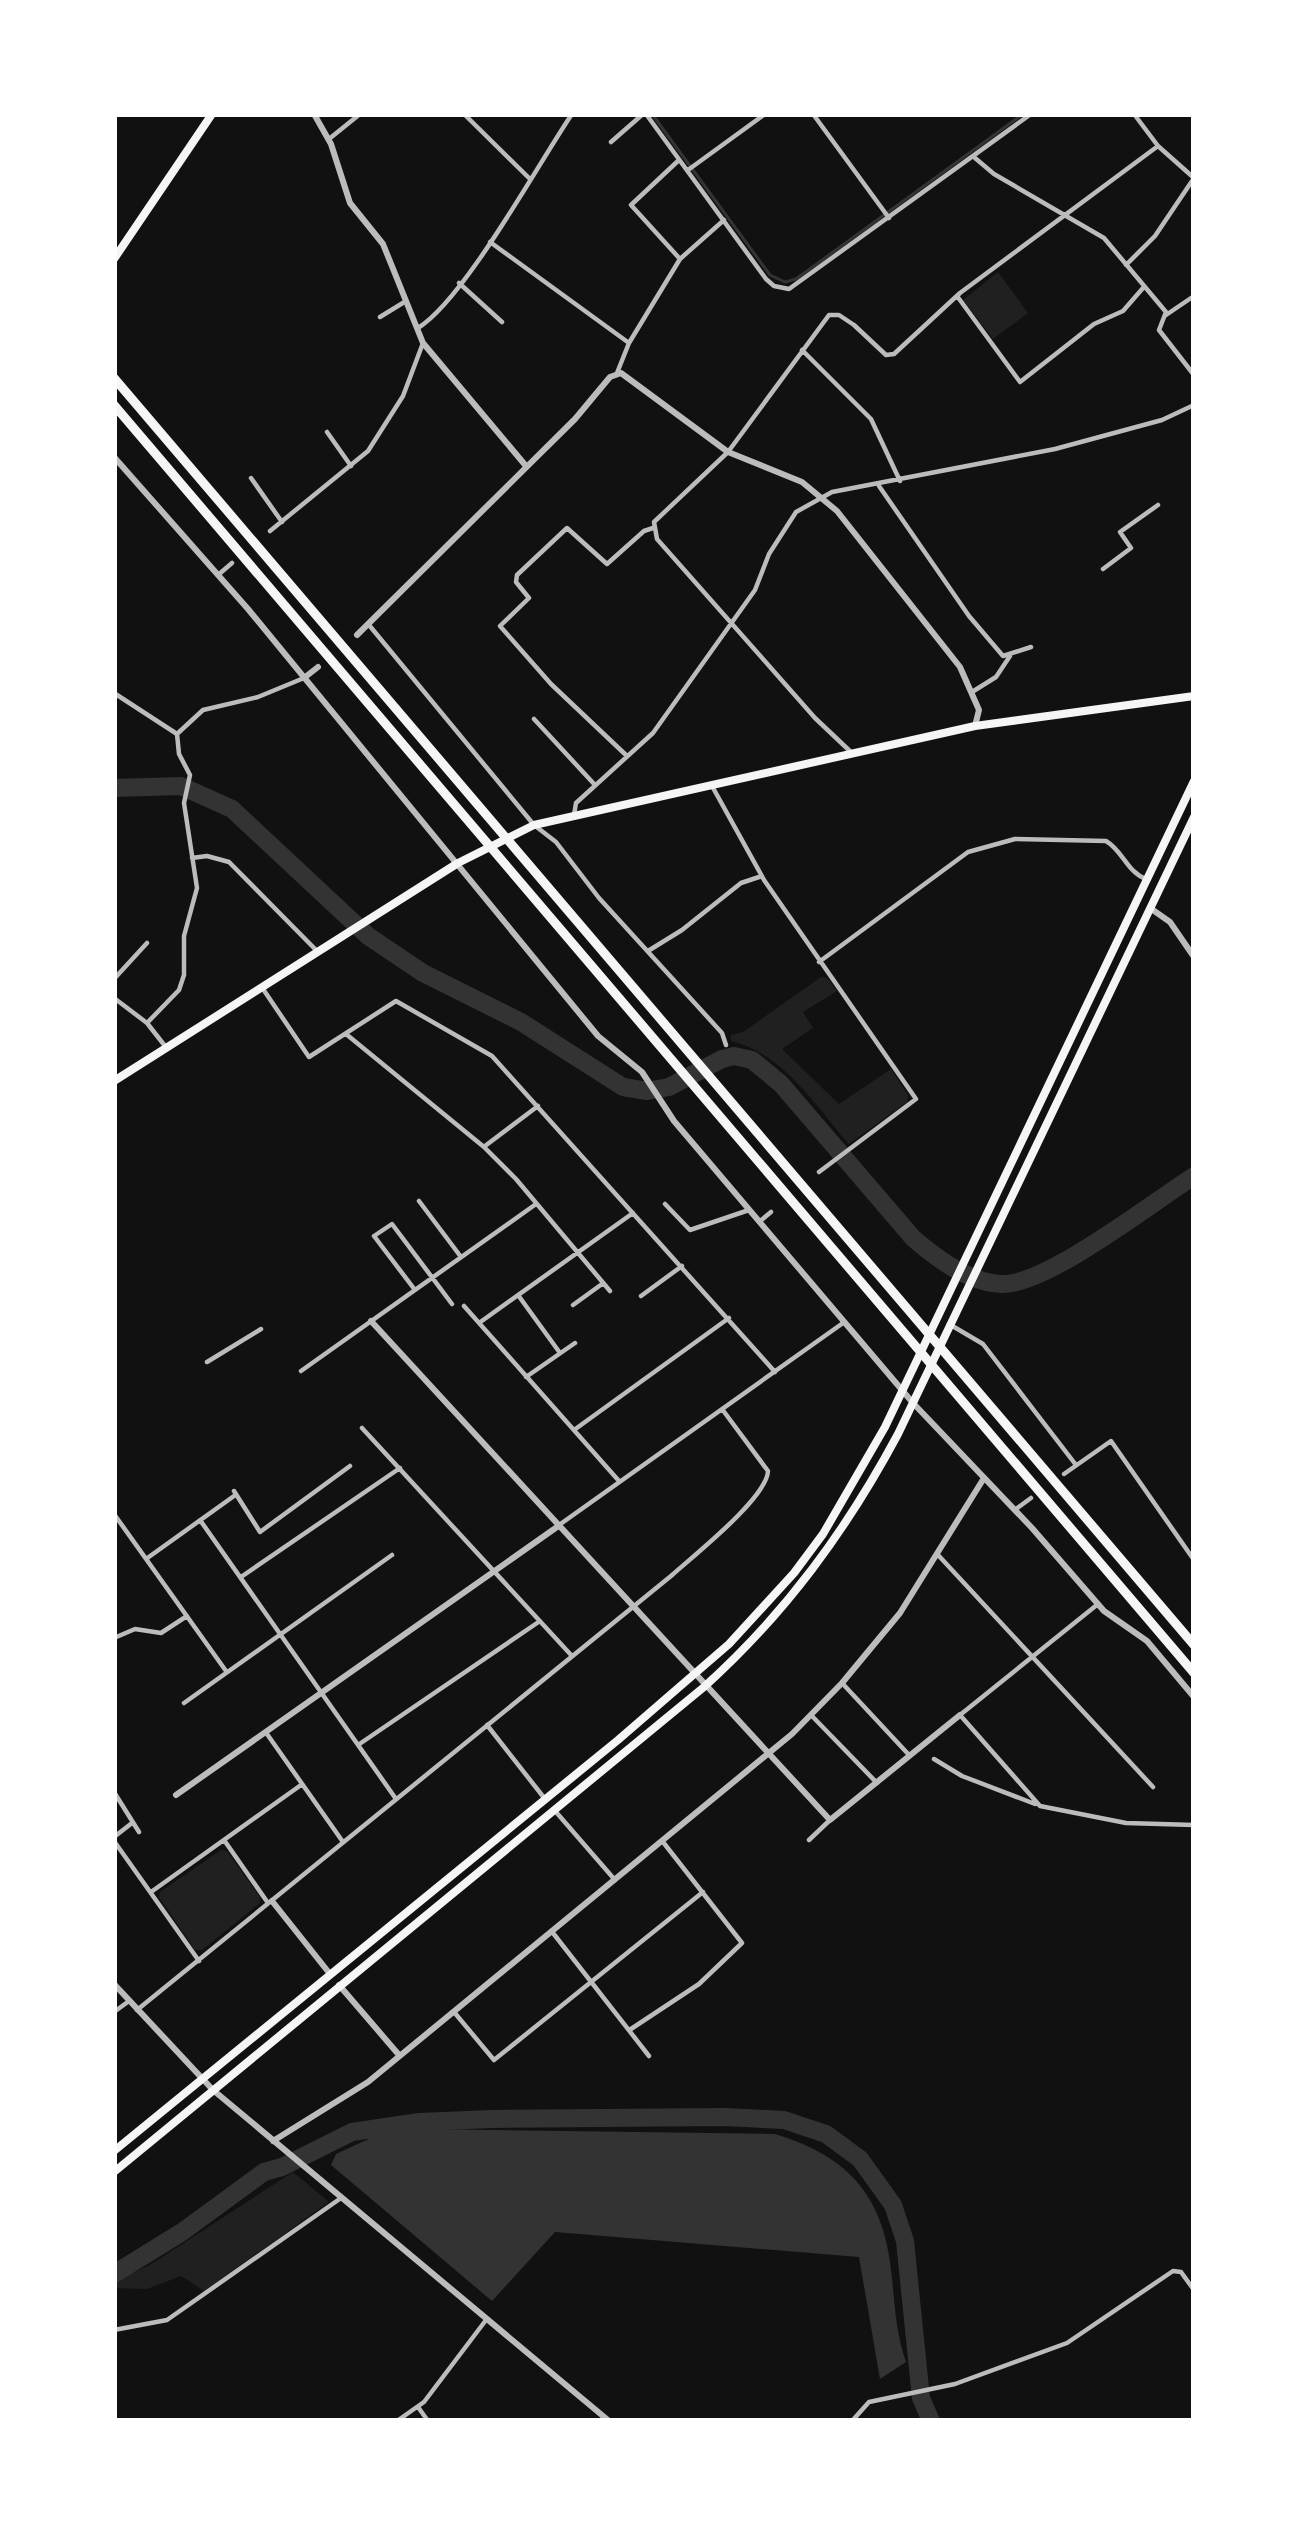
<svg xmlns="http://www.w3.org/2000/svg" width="1308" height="2535" viewBox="0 0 1308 2535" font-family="Spectral,serif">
<rect width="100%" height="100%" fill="#111"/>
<path fill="#202020" d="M998,272L1028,313L993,339L963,300Z
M821,977L827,978L837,991L803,1012L813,1028L782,1049L839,1104L891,1069L908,1095L907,1102L849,1144C814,1104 784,1054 731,1041V1035L743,1032Z
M221,1850L227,1851L260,1897V1903L202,1950H195L159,1897L160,1892Z
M293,2172L329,2202L204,2291L181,2276L147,2289L114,2288V2281L150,2265Z"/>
<path fill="#333" d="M421,2129L775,2134C851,2157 885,2198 892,2278C895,2308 896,2333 906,2362L880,2379L859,2257L555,2232L492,2301L331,2165L336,2154L375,2136Z"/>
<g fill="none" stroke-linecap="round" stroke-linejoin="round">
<path stroke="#333" stroke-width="3" d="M652,114L770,275L785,282L796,279L1023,114"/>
<path stroke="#333" stroke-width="18" d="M114,788L181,786L232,809L368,936L423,973L521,1022L623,1087L647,1091L669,1087L722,1059L734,1056L752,1060L781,1084L913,1238C937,1259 969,1283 1002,1284C1047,1285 1153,1202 1194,1176
M114,2274L182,2232L264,2172L282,2167L352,2132L419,2122L492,2119L725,2117L784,2120L826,2134L860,2159L893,2205L905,2241L921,2398L931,2421"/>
<path stroke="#bcbcbc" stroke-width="4.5" d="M464,114L529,178
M646,114L766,279L774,286L789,289L1031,114
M813,114L889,218
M1134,114L1158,146
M329,139L360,114
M611,142L643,114
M975,158L994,174L1104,238L1166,312L1159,330L1194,375
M679,160L631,205L680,259
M688,170L765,114
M490,242L629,343
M1126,265L1155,236L1192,181
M459,283L502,322
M957,296L1020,382L1094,324L1123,311L1143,288
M1166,315L1194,296
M380,317L406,301
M418,328C464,300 538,164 572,114
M802,350L871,419L900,481
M617,373L629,343L680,259L724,220
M327,432L351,466
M251,478L282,522
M879,486L969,616L1003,656L1031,647
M270,531L368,451L403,396L423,343
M1103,569L1131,548L1120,532L1158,505
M218,575L232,563
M369,625L534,825L556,842L599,898L722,1033L726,1045
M972,692L996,677L1010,656
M114,693L177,734
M534,719L595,785
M853,754L815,718L657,539L654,522L728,452L829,315H839L854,325L886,355L894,354L960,293L1158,146L1194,178
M627,756L551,684L500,626L529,598L516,582L517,575L567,528L607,564L644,531L653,528
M712,786L764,880L916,1099L819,1172
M574,815L576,803L653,733L755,590L769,554L796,512L832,492L1055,449L1162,420L1194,405
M192,858L207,856L229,862L316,950
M648,951L682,930L741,883L762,876
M819,962L968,852L1015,839L1106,841C1123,851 1127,872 1146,879
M114,979L147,943
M263,989L309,1057L396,1001L492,1056L775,1372
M114,998L147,1023L165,1046
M147,1023L179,990L184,975V936L197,888L184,803L190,775L179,754L177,734L203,710L258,697L304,678
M346,1034L484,1147L516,1179L610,1291
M485,1146L538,1106
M419,1201L461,1257
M665,1204L690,1230L749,1210
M759,1222L771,1212
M415,1290L374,1236L392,1224L452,1304
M518,1295L560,1353
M641,1296L682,1266
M573,1305L602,1284
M464,1306L619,1481
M479,1323L633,1213
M949,1324L983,1344L1076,1465
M207,1362L261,1329
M301,1371L536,1204
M526,1377L575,1343
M362,1428L572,1656
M574,1430L729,1318
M1064,1474L1111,1441L1194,1560
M234,1491L260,1532L350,1466
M1016,1509L1031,1498
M114,1514L226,1671
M200,1520L396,1799
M559,1525L843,1323
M939,1556L1153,1787
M146,1559L234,1496
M241,1577L400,1468
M1098,1604L960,1715L1040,1806L1126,1823L1194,1825
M114,1638L135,1629L161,1633L187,1616
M842,1683L910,1756
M184,1703L392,1555
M811,1715L877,1783
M487,1725L545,1799
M267,1734L343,1842
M358,1745L540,1621
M934,1759L962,1776L1035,1804
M114,1792L139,1832
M556,1812L615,1880
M114,1837L132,1823
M224,1840L268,1903
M809,1840L830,1820
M114,1841L199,1961
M151,1892L301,1785
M553,1933L649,2056
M137,2010L671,1576C693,1556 767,1498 768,1471L722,1409
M114,2012L129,2001
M454,2012L494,2060L703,1892
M631,2029L699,1984L742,1943L663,1842
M114,2330L167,2320L341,2198
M418,2407L428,2421
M397,2421L424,2402L486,2320
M852,2421L869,2402L955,2384L1067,2343L1173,2271L1181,2272L1194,2290"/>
<path stroke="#bcbcbc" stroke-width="6" d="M314,114L331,144L350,203L383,244L423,343L526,466
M114,457L248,609L598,1036L642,1072L674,1121L913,1403L1032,1528L1104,1611L1147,1641L1194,1697
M357,635L575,419L610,377L621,373L728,452L802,482L837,511L960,667L979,710L975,726
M304,678L318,667
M1150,908L1170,922L1194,957
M371,1321L830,1820L960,1715
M176,1795L557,1527
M272,1901L330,1974
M114,1984L213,2090L609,2421
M339,1985L399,2055
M273,2141L368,2082L792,1734L842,1683L900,1613L984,1478"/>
<path stroke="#f5f5f5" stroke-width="8" d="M114,1081L458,863L534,825L975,726L1194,696
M114,2151L618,1740L729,1644L794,1573L823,1534L885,1427L1194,781
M114,2172L704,1687C785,1614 846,1531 898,1434L1194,817"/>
<path stroke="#f5f5f5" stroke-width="8" d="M114,259L212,114"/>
<path stroke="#f5f5f5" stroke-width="9" d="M114,378L1194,1645
M114,405L1194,1673"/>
</g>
<rect width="1308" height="2535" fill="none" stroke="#ffffff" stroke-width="234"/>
</svg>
